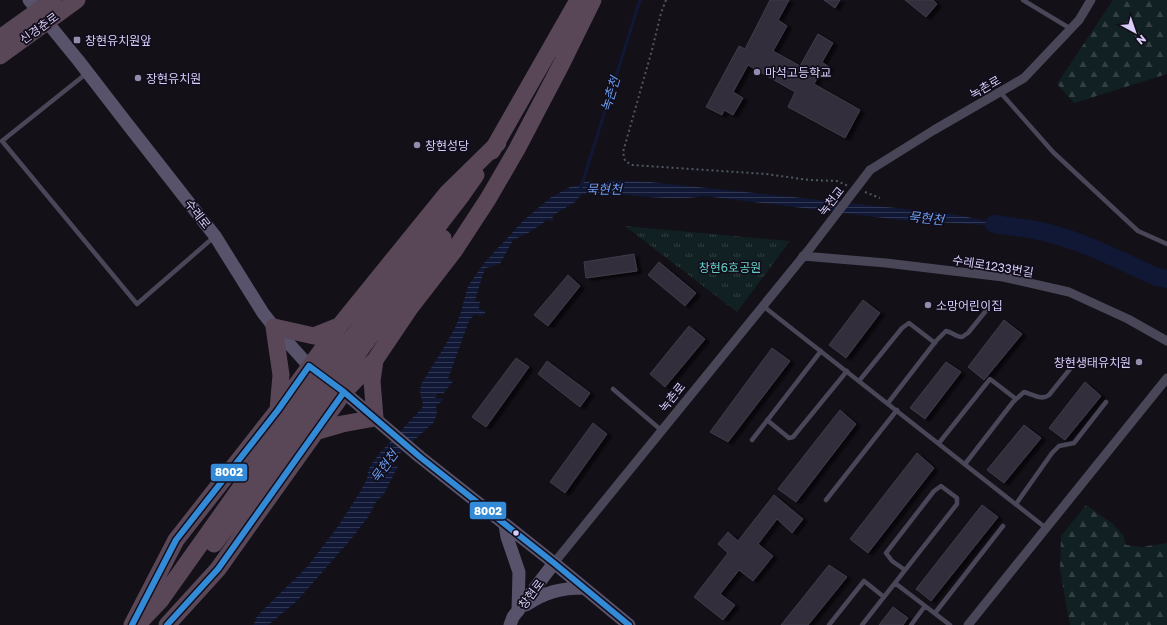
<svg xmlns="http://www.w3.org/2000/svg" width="1167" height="625" viewBox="0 0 1167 625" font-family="'Golos Text','Noto Sans KR',sans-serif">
<defs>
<pattern id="grass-tufts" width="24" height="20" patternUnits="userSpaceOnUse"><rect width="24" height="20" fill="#112022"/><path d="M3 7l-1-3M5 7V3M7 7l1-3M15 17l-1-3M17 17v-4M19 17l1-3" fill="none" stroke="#333f43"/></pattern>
<pattern id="forest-firs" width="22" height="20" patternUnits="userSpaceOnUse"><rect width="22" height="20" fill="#112022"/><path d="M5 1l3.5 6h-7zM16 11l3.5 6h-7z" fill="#333f43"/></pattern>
<pattern id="water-rules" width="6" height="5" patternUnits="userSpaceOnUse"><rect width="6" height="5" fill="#101835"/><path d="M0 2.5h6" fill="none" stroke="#323853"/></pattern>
<filter id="shadow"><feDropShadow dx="4.5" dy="2.5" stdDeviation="1" flood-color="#0009"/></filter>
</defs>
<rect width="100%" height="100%" fill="#131018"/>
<path fill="url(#grass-tufts)" d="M625,226L790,241L737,312Z"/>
<path fill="url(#forest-firs)" d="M1113,0H1167V74L1074,103L1057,84Z
M1086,505L1113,524L1123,535L1126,545L1141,547L1167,543V625H1070L1060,570L1061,536Z"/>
<path fill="url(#water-rules)" d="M611,180L650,182L952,214L1017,227L900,220L704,196C665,203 622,191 582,194L575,202L552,216L554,221L547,220L530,232L513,240L500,264L486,268L483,274L475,301L480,302L479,305V309L485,311V313L480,316L475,314L469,321L448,379L453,381L443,394L438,393L435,398H441L444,399L436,406L437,413L434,422L399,454L393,468L399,464L384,494L376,502L368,517L352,538L297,601L268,625H253L255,622L257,616L307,567L339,525L360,492L367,479L369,468L379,454L422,408L423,404L420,391L421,384L440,354L455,328L460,315L468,286L485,262L523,221L550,198L570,187L580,185L584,182L591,181L599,184L606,183Z"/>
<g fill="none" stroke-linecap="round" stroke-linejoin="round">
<path stroke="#101835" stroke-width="3" d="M581,187L640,0"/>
<path stroke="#101835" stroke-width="18" d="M994,224C1006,226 1018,227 1030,229C1075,237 1116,258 1156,277L1167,279"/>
</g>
<path fill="#322e3a" stroke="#413b4b" filter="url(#shadow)" d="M770,0H789L778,20L787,26L773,51L800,66L818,34L833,43L822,62L829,67L823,78L819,75L814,84L860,110L845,138L788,107L795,92L748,65L733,92L743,98L733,115L724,110L722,115L706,107L739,46L745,49Z
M824,0H840L835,8Z
M905,0H933L937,4L926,17Z
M634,254L637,271L586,278L584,262Z
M659,262L696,293L685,306L648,275Z
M568,275L580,286L548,326L534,315Z
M863,300L880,313L846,358L829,345Z
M1004,320L1022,334L984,380L968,367Z
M689,326L705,339L665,387L650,374Z
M772,348L790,361L728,442L710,432Z
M516,358L529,367L486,427L472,417Z
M547,361L590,393L580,407L538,374Z
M946,362L961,372L925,419L910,408Z
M1085,382L1101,396L1065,440L1049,428Z
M840,410L856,424L796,502L778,489Z
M593,423L607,434L565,493L550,482Z
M1024,425L1041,438L1004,483L987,470Z
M917,453L934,468L868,553L850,539Z
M774,495L803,519L792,533L777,519L758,544L773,556L753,581L739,570L720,594L735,605L723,620L694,597L728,553L718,544L728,532L738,541Z
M982,505L998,517L931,601L916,589Z
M829,565L847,577L808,625H781Z
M893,607L908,618L903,625H879Z"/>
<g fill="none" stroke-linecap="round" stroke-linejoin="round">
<path stroke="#4e5763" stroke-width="2" stroke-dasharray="2 3" stroke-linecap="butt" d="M666,0L661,13L652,50L623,152L625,161L632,165L766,174L809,180L837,181L848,186
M865,192L880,198"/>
<path stroke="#494658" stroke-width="4.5" d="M1023,0L1071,29
M87,73L2,141L137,304L214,237
M1000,92L1053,152L1138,231L1167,244
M763,306L1046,528
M859,381L902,328L909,323L935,343
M613,389L661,430
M888,403L936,341L946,331C952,332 956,337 962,337L968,333L989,307
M767,420L789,438L793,437L847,371
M752,440L821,351
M939,443L990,379L1016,399
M965,464L1013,402L1024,392C1033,394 1041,401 1049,395L1070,369
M826,500L897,410
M1016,504L1052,453L1059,446L1074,443L1106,402
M895,583L950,625
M935,613L1003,526
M829,625L864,581L884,597
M862,625L957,504V498L941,486L934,491L886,553L892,561L905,570
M911,625L925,606"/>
<path stroke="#494658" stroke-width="9" d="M870,170L934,130L1024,78L1079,20L1091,0
M803,256L886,263L1003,277L1069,292L1128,319L1167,341
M554,563L811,247
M968,625L1167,378"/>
<path stroke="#58536a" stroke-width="13" d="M29,0L78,60L125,121L215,236L263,313L274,327L309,366L317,372
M338,387L420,457L554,563L629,625
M505,525L507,537L519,572L518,611
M526,605C545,592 561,588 584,588
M510,625L513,617L554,563"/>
<path stroke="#594758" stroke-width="17" d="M492,151L578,0
M344,348L462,195L476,175
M355,357L443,238
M278,410L281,375L274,327L314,336L339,326
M318,431L342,424L375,418L372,381L375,360
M214,544L315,412
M139,623L160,601L302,401
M132,625L176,540L278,410L340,325L447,193L498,143
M167,625L218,569L344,392L375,360L410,308L454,251L488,199L517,149L562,63L593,0"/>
<path stroke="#494658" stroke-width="9" d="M811,247L870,170"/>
<path stroke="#594758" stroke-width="17" d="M0,38L53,0
M0,56L77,0
M302,401L344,348
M315,412L355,357"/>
<g stroke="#120d1b" stroke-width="9">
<path id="bus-1" d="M132,625L176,540L278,410L309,366L344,392L420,457L554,563L629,625
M167,625L218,569L344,392"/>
</g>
<use href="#bus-1" stroke="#338bd7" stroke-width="6"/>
</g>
<g fill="#948caa" stroke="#120d1b" stroke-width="1.5">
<rect x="73" y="36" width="8" height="8" rx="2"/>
<circle cx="757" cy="72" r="4"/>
<circle cx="138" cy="78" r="4"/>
<circle cx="417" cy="145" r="4"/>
<circle cx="928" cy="305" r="4"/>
<circle cx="1139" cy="362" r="4"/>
</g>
<circle fill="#d9cef9" stroke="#120d1b" stroke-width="1.5" cx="516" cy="533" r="3.5"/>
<g text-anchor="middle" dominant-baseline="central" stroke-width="3.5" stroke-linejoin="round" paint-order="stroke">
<g font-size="12" fill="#d9cef9" stroke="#120d1b">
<text transform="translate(39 28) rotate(-36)">신경춘로</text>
<text transform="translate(985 87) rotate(-30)">녹촌로</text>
<text transform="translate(831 201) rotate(-52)">녹천교</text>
<text transform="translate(198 214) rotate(52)">수레로</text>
<text transform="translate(993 266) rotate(9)">수레로1233번길</text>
<text transform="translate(672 397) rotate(-51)">녹촌로</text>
<text transform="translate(531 594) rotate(-53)">창현로</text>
</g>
<g font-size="12" fill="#d9cef9" stroke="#120d1b" text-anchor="start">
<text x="85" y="40">창현유치원앞</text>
<text x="765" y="72">마석고등학교</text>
<text x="146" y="78">장현유치원</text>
<text x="425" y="145">창현성당</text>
<text x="936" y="305">소망어린이집</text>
<text x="1131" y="362" text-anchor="end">창현생태유치원</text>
</g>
<g font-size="12" fill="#64cfc4" stroke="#120d1b">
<text x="730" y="267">창현6호공원</text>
</g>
<g font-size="13" font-style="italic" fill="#689ced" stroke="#120d1b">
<text transform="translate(610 94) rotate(-73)">녹촌천</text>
<text x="604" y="189">묵현천</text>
<text transform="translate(926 218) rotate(6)">묵현천</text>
<text transform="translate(384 466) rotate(-54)">묵현천</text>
</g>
</g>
<g stroke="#120d1b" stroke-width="1.5">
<rect x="210" y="463" width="38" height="19" rx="4" fill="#338bd7"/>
<rect x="469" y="501" width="38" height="19" rx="4" fill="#338bd7"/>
</g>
<g font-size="11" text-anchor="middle" font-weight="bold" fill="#fff">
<text x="229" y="476">8002</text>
<text x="488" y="515">8002</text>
</g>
<g transform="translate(1135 32) rotate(140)" stroke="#120d1b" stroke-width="3" paint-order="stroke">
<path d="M0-3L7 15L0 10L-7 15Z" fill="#d9cef9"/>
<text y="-6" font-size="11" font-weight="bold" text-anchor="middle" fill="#d9cef9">N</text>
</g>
</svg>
